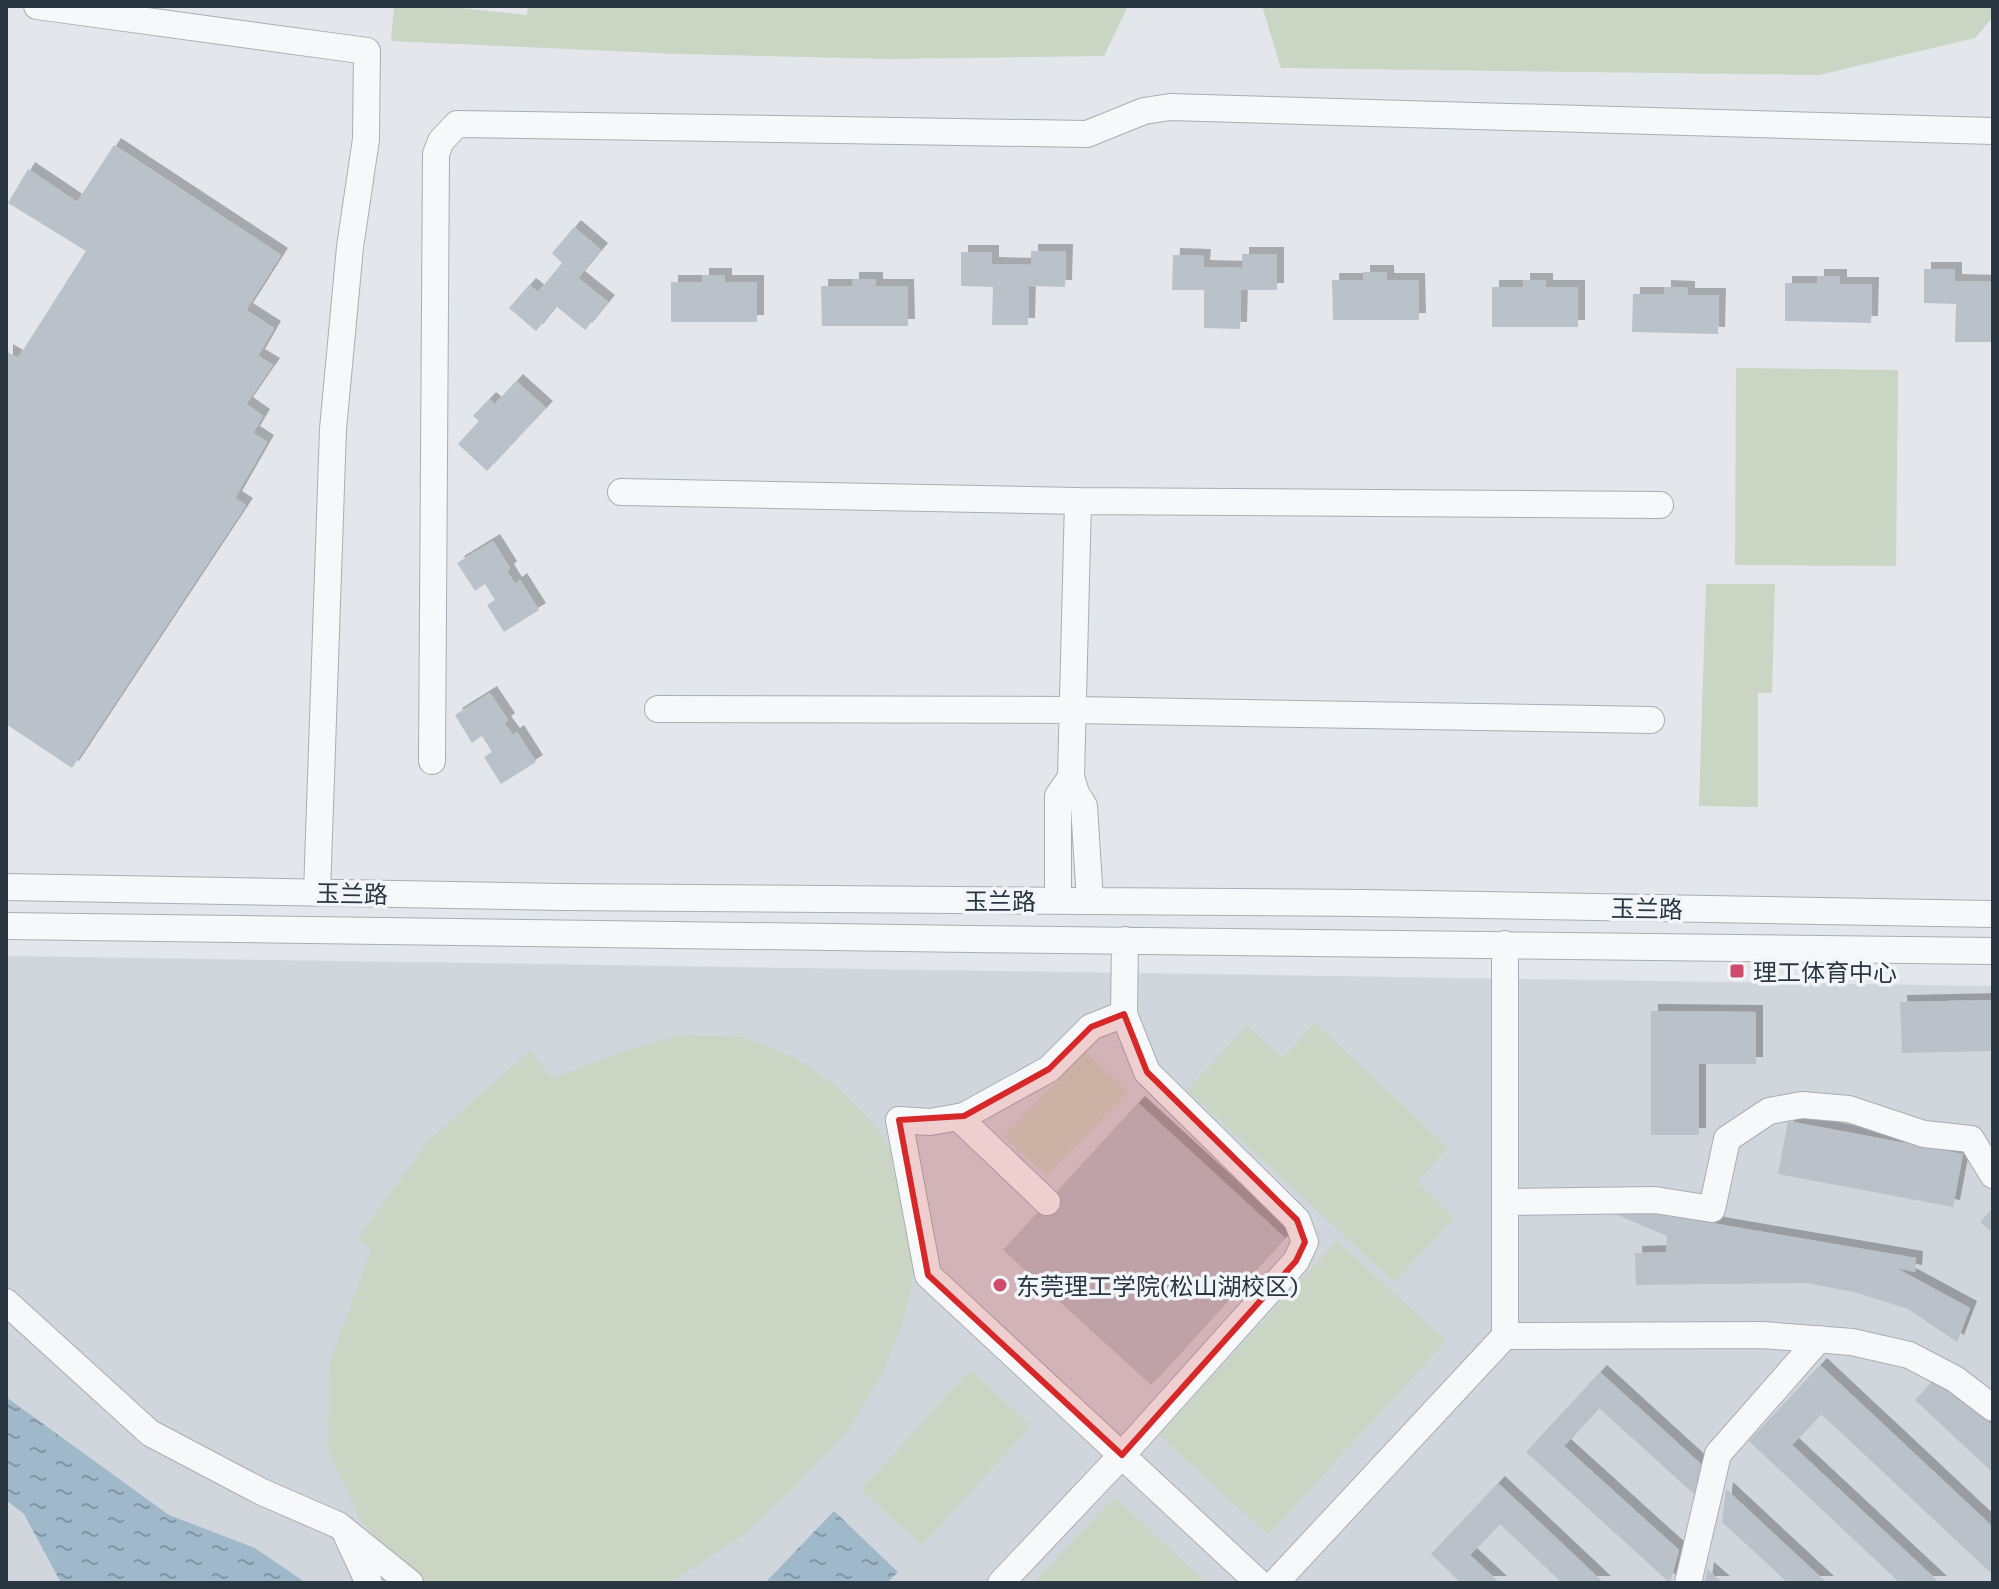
<svg xmlns="http://www.w3.org/2000/svg" width="1999" height="1589" viewBox="0 0 1999 1589" font-family="Commissioner,'Noto Sans SC',sans-serif">
<defs>
<pattern id="water-ripples" width="26" height="14" patternUnits="userSpaceOnUse" patternTransform="scale(2)"><rect width="26" height="14" fill="#9fb8ca"/><path d="M2 4q2-2 4 0t4 0M15 11q2-2 4 0t4 0" fill="none" stroke="#8296a6"/></pattern>
<filter id="shadow"><feDropShadow dx="7" dy="-7" stdDeviation="0" flood-color="#0004"/></filter>
</defs>
<rect width="100%" height="100%" fill="#e3e7eb"/>
<path fill="#d1d6dd" d="M6,956L1993,986V1583H6Z"/>
<path fill="#cad5c4" d="M394,6H443L527,15L528,6H1128L1104,56L888,59L680,54L391,41Z
M1262,6H1993V17L1975,38L1819,75L1281,68Z
M1736,368L1898,370L1896,566L1735,565Z
M1706,584H1775L1772,693H1758V807L1699,806Z
M1315,1023L1448,1148L1417,1182L1454,1218L1394,1282L1187,1090L1247,1026L1282,1058Z
M679,1035L743,1037L797,1059L837,1087L872,1122L900,1161L915,1213L912,1288L900,1329L883,1372L848,1430L794,1487L743,1535L674,1580L666,1583H425L398,1564L361,1520L328,1449L329,1365L371,1250L358,1238L428,1141L530,1051L553,1079L613,1055Z
M1085,1051L1128,1092L1046,1176L1004,1136Z
M1337,1241L1446,1341L1268,1535L1159,1435Z
M970,1370L1031,1426L922,1545L861,1490Z
M1115,1497L1206,1583H1033Z"/>
<path fill="url(#water-ripples)" d="M6,1397L169,1515L255,1548L306,1583H61L24,1514L6,1500Z
M834,1511L898,1572L887,1583H765Z"/>
<path fill="#bac1c8" filter="url(#shadow)" d="M114,145L281,255L246,310L274,328L258,356L273,365L246,404L263,416L253,433L267,442L235,498L246,505L72,768L6,724V351L18,358L86,251L8,203L28,169L77,202Z
M574,227L601,250L578,278L608,302L585,330L556,306L536,331L509,308L529,285L538,292L562,263L552,253Z
M1031,251H1066L1065,287L1029,286L1028,325H992L993,287L961,286V252H992V264L1031,265Z
M1242,254H1277V290H1241L1240,329L1204,328V290H1172L1173,255L1204,256L1203,267L1242,268Z
M1924,269H1955V281L1993,282L1991,342H1955L1956,304L1924,303Z
M1363,272H1387V280H1418L1419,320H1333L1332,280H1363Z
M702,275H725V282H757V322H671V282H702Z
M1817,276H1840V284H1872L1871,323L1785,321V283H1817Z
M852,279H876V286H907L908,326H822L821,286H852Z
M1523,280H1546V287H1578V327H1492V287H1523Z
M1664,287L1688,288V295H1719L1718,334L1632,332L1633,294H1664Z
M516,381L546,408L487,471L458,444L479,421L473,416L489,399L495,404Z
M493,541L510,568L507,571L515,584L520,580L539,610L504,632L487,605L495,600L485,584L475,591L457,563Z
M490,693L508,720L504,723L513,735L517,732L536,762L501,784L484,757L492,752L482,736L472,743L455,715Z
M1993,1000V1051L1902,1053L1900,1002Z
M1651,1011L1756,1012V1064H1699V1135H1651Z
M1138,1103L1285,1238L1151,1385L1003,1250Z
M1788,1121L1963,1154L1953,1207L1778,1174Z
M1613,1206L1916,1258L1915,1272L1896,1268L1970,1308L1957,1342L1908,1309L1854,1292L1806,1283L1636,1285L1635,1253L1666,1252L1667,1236L1615,1214Z
M1993,1208V1233L1980,1222Z
M1820,1365L1993,1527V1575L1821,1414L1792,1445L1940,1583H1900L1749,1441Z
M1600,1372L1703,1466L1696,1496L1599,1408L1564,1446L1679,1550L1670,1583L1526,1452Z
M1938,1375L1993,1426V1473L1915,1400Z
M1498,1483L1604,1583H1562L1500,1524L1470,1555L1500,1583H1461L1431,1554Z
M1726,1489L1827,1583H1788L1722,1522Z
M1707,1569L1723,1583H1705Z"/>
<g fill="none" stroke-linecap="round" stroke-linejoin="round">
<g stroke="#a8aeb5" stroke-width="28">
<path id="minor" d="M37,6L367,51L366,139L350,247L333,429L317,893
M621,492L1078,501L1660,505
M1078,501L1071,777L1076,793L1084,806L1090,901
M658,709L1073,710L1651,720
M432,761L436,154L441,141L457,124L1087,134L1144,111L1170,107L1993,131
M6,887L561,897L1366,903L1993,914
M1058,901V796L1071,777
M6,926C668,938 1331,941 1993,951
M1125,940L1124,1014L1091,1027L1049,1069L964,1116L930,1122L899,1120L928,1275L1259,1583
M958,1117L1047,1202
M1505,1202L1655,1200L1712,1209L1727,1139L1769,1111L1802,1105L1849,1109L1924,1134L1971,1139L1993,1175
M6,1302L150,1433L262,1492L338,1525L410,1583
M1505,1336L1763,1335L1852,1342L1909,1355L1955,1379L1993,1408
M347,1536L369,1583
M1001,1583L1122,1455L1296,1261L1305,1242L1297,1220L1147,1072L1124,1014
M1275,1583L1505,1336V944
M1688,1583L1718,1454L1819,1339"/>
</g>
<use href="#minor" stroke="#f6f8f9" stroke-width="26"/>
</g>
<path fill="#d62828" fill-opacity="0.2" stroke="#d62828" stroke-width="6" stroke-linejoin="round" d="M1124,1014L1147,1072L1297,1220L1305,1242L1296,1261L1122,1455L928,1275L899,1120L964,1116L1049,1069L1091,1027Z"/>
<g fill="#ce4b6a" stroke="#f3f6f8" stroke-width="3">
<rect x="1729" y="963" width="16" height="16" rx="4"/>
<circle cx="1000" cy="1285" r="8"/>
</g>
<g text-anchor="middle" dominant-baseline="central" stroke-width="7" stroke-linejoin="round" paint-order="stroke">
<g font-size="24" fill="#2b3643" stroke="#f3f6f8">
<text transform="translate(352 893) rotate(1)">玉兰路</text>
<text x="1000" y="900">玉兰路</text>
<text transform="translate(1647 908) rotate(1)">玉兰路</text>
</g>
<g font-size="24" fill="#2b3643" stroke="#f3f6f8" text-anchor="start">
<text x="1753" y="971">理工体育中心</text>
<text x="1016" y="1285">东莞理工学院(松山湖校区)</text>
</g>
</g>
<rect width="1999" height="1589" fill="none" stroke="#2b3643" stroke-width="16"/>
</svg>
